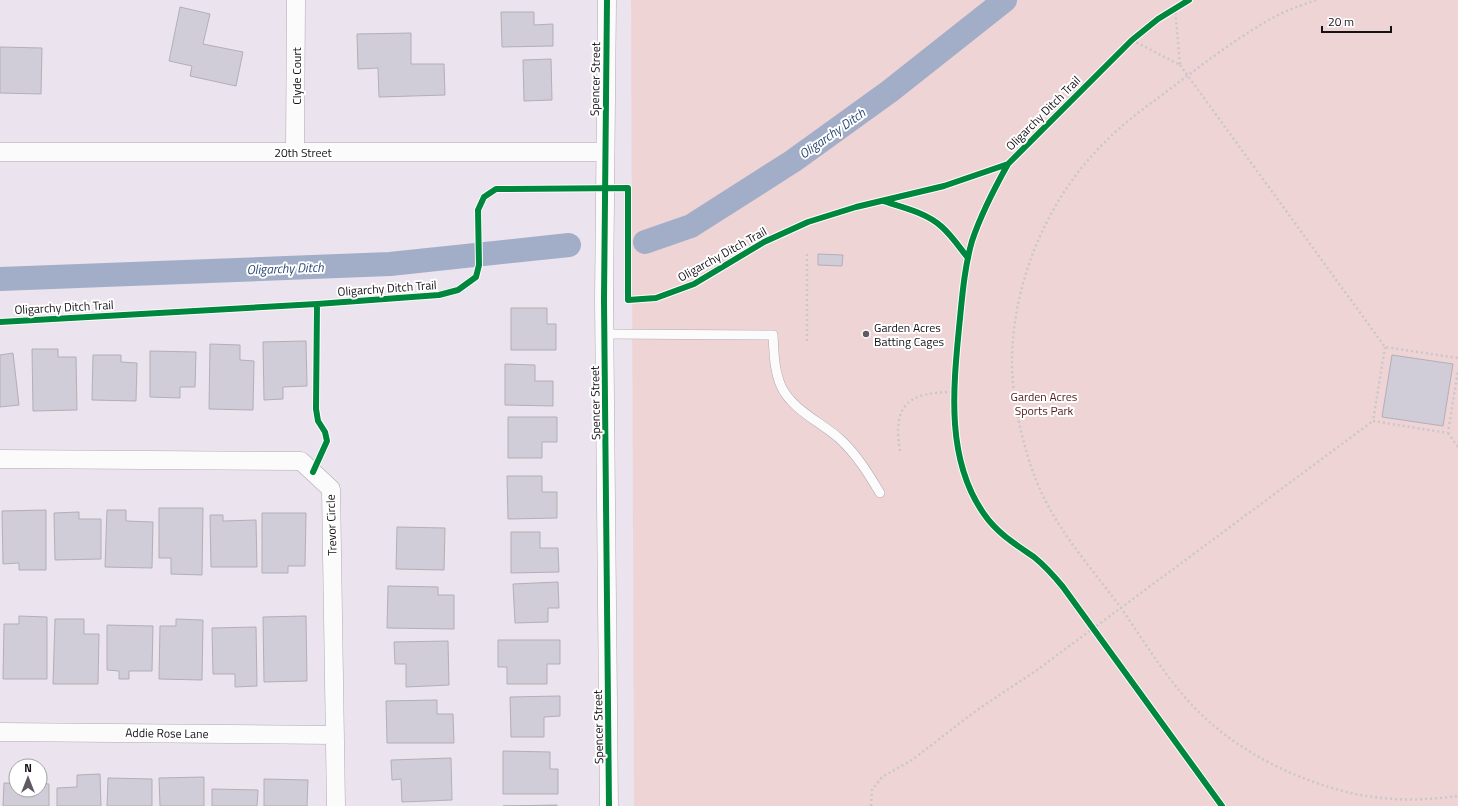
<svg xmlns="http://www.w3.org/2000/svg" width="1458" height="806" viewBox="0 0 1458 806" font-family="'Titillium Web',sans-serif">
<rect width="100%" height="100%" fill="#ebe3ed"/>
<path fill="#efd4d6" d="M631,0H1458V806H634Z"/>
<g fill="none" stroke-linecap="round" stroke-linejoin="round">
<path stroke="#a2aec7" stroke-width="24" d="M645,242L691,226L793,161L890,91L1005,0
M0,279L390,264L569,245"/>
</g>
<path fill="#d0ccd8" stroke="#b3afb7" d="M180,7L210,14L203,44L243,52L236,86L190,76L192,66L169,61Z
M501,12H534V25L553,24V46L502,47Z
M411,33V64H444L445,95L379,97L378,68L358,69L357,34Z
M0,47L42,48L41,94L0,93Z
M551,59L552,100L524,101L523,60Z
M818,254L843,255L842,266L818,265Z
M511,308H547V324H556V350H511Z
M306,341L307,386L283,387V399L264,400L263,342Z
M210,344L240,345V360L254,361L253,410L209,409Z
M32,349H58V357H76L77,410L33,411Z
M150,351L196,352L195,387H180V398L150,397Z
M13,353L19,405L0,407V355Z
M93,355H121V362L137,363L136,401L92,400Z
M1392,355L1453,364L1443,426L1382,417Z
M505,364L535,365V381H553V406L505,405Z
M508,417H557V442H542V458H508Z
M507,476H542V492H557V518L508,519Z
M159,508H203L202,575L171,574V558H159Z
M46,510V570H19V563L3,564L2,511Z
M107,510H126V521L153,522L152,568L105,567Z
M79,512V519H101V559L55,560L54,513Z
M262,513H306L305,566H288V573H262Z
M210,515H223V521L256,520L257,567H211Z
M397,527L445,528L444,570L396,569Z
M511,532H540V548H558L559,572L511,573Z
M558,582L559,608H548V622L515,623L513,584Z
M388,586L438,587V595H454V629L387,628Z
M19,616L47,617V679H3L4,624H19Z
M306,616L307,681L264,682L263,617Z
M55,619H84V634H99L98,684H53Z
M176,619L203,620L202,680L159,679L160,626H176Z
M107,625L153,626L152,671H129V679H119V671L107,670Z
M256,627L257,686L235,687V674H213L212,628Z
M498,640H560V664H547V684H507V667H498Z
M448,641L449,685L406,687V664H395L394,642Z
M560,696V716L544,717V737H511L510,697Z
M437,700V714H453L454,743H387L386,701Z
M503,751L550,752V769H558V794H503Z
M451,758L452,800L402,802L401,779L392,780L391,760Z
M100,774L101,806H57V788L77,787V775Z
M204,777V806H160L159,778Z
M108,778L152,779V806H107Z
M264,779L308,780L307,806H264Z
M4,783H16V790H40V783L49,784V806H3Z
M212,789L258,790L257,806H212Z
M557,805V806H503Z"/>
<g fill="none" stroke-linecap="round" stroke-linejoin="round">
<g stroke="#b0aab2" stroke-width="10">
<path id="service" d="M605,334L773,335C774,352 774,370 781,386C792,410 821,422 840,439C857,455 868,473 880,493"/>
</g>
<g stroke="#b0aab2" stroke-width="19">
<path id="minor" d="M607,0L604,300L609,806
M0,152H605
M295,152L296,0
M0,459L301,461L331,489L336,806
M0,732L335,735"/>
</g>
<path stroke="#cac6ca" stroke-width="2.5" stroke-dasharray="2 3" stroke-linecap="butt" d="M1316,0C1305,4 1293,8 1282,13C1245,32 1211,58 1178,83C1153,102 1126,120 1104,143C1047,199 1012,283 1012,363C1012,394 1019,427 1028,457C1046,519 1084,558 1121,608C1144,641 1164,675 1192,705C1233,749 1292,779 1351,793C1386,801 1423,801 1458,796
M1132,40L1180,65L1175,8
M1180,65L1385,347L1458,358
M807,254V344
M1385,347L1373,421L1448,433L1458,370
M1448,433L1458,447
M900,451C892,404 909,392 954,392
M871,806L872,790L882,777L912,760L977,710L1037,670L1373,421"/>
<use href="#service" stroke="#fcfbfc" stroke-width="9"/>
<use href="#minor" stroke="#fcfbfc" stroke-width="18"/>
<g stroke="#fff" stroke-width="8">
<path id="cycleway" d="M607,0L604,300L609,806
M1008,164C994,189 981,214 972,241C964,269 962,299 959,328C953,390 946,460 984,514C997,533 1015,544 1034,557C1045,566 1054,576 1063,587L1222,806
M883,201C902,207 927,213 942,227C952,236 960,248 968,258
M0,322L317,304L439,295L458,290L476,277L479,265L478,210L484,197L496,189L628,188V300L656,298L694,284L764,242L808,222L856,207L944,186L1008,164L1132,40L1158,19L1189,0
M313,472L327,441L325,432L318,421L316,409L317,304"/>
</g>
<use href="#cycleway" stroke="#00873e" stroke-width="6"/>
</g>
<circle fill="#615a62" stroke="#fff" stroke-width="1.5" cx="866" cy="334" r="4"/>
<g text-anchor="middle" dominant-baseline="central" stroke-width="4" stroke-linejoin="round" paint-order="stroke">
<g font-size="12" fill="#161117" stroke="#fff">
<text transform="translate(296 76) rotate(-90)">Clyde Court</text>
<text transform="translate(595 79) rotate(-89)">Spencer Street</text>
<text transform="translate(1043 113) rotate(-45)">Oligarchy Ditch Trail</text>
<text x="303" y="152">20th Street</text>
<text transform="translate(722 254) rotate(-29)">Oligarchy Ditch Trail</text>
<text transform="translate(387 288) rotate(-4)">Oligarchy Ditch Trail</text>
<text transform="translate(64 307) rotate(-3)">Oligarchy Ditch Trail</text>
<text transform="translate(595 403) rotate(-91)">Spencer Street</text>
<text transform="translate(331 525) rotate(-92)">Trevor Circle</text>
<text transform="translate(598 727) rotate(-91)">Spencer Street</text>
<text transform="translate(167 733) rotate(1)">Addie Rose Lane</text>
</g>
<g font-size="12" fill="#161117" stroke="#fff" text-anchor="start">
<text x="874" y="327">Garden Acres<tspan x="874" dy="14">Batting Cages</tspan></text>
</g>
<g font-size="12" fill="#511a18" stroke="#fff">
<text x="1044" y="396">Garden Acres<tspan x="1044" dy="14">Sports Park</tspan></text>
</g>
<g font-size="13" font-style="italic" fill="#2b4975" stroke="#fff">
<text transform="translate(832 133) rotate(-35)">Oligarchy Ditch</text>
<text transform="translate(285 268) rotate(-2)">Oligarchy Ditch</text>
</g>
</g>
<g transform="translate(28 778)"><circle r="19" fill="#ffffff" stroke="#a2a0a2"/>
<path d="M0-3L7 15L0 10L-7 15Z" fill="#615a62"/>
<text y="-6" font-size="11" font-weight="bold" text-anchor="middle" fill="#161117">N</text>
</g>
<path d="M1322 26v6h69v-6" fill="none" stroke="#161117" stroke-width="2"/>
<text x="1328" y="26" font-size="12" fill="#161117" stroke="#ffffff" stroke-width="3" paint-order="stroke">20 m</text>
</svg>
